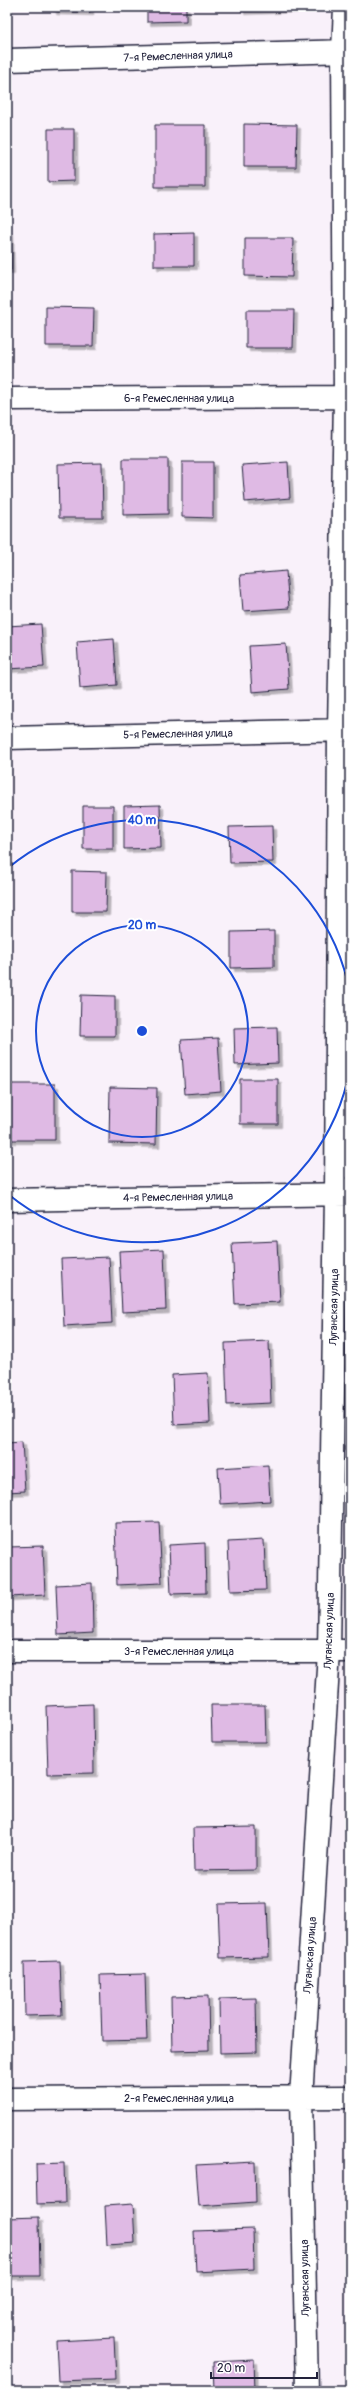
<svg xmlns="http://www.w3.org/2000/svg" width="357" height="2398" viewBox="0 0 357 2398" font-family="Pangolin,sans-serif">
<defs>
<filter id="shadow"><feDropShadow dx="3.5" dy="3.5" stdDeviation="0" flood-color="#0004"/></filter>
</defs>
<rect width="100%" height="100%" fill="#f9f1fa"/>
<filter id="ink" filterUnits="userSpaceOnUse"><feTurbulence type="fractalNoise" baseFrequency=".025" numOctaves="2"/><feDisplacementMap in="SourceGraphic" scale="8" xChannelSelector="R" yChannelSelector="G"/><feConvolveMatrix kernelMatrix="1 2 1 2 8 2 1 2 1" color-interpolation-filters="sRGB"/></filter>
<g filter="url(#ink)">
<path fill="#dfbae4" stroke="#22223b" filter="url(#shadow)" d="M53,7H90V12L53,11Z
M147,7H186V21L147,22Z
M241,7H294V9L241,11Z
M244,124L297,125L296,167H244Z
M155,125H205V187H155Z
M48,129H74V181L48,182Z
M7,231H10L11,270H7Z
M194,233V266H154V234Z
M245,238H293L292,277L245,276Z
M46,307L94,308L93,346H46Z
M246,310H294L293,348H246Z
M123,459H168V514L123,515Z
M182,462H213V518L182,517Z
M288,462L290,498L245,502L242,465Z
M102,463L103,518H59L58,464Z
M286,571L289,608L243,611L240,575Z
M41,624L44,667L7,669V626Z
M114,639L117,685L80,688L77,642Z
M286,644L289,689L252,692L249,646Z
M160,805L161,848L124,849V806Z
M83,806H113V849H83Z
M272,826L273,862L230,863L229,827Z
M72,871L107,872L106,912H72Z
M274,931V967L231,968V932Z
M81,995L115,996V1036H80Z
M277,1027L278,1063L235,1065L234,1028Z
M218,1038L221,1091L185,1094L181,1040Z
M240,1079H278V1124H240Z
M8,1084H55V1140H8Z
M110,1087L157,1088L156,1144L109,1143Z
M277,1241L280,1302L235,1304L232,1243Z
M164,1249L166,1310L122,1312L119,1251Z
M109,1257L112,1323L64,1326L61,1259Z
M269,1341L271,1403L227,1405L225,1343Z
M208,1373L210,1423L174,1425L172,1375Z
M22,1442L25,1491L7,1492V1443Z
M268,1465L270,1501L220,1504L218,1468Z
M159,1522L162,1583L117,1585L115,1523Z
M264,1540L266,1590L230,1591L228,1542Z
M205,1543L206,1593L171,1594L169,1545Z
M43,1546L45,1595L9,1597L8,1547Z
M92,1583L93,1633L58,1635L56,1585Z
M93,1704L94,1773L48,1774L46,1706Z
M211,1705H265L266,1742H212Z
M8,1708L9,1758H7V1709Z
M256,1827V1870L194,1871L193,1828Z
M267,1903L269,1957L220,1958L218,1904Z
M60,1961L62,2015L25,2016L24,1962Z
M145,1974L147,2040L102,2041L100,1975Z
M208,1996L209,2050L172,2051L171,1997Z
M256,1998L257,2052L220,2053L219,1999Z
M255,2162L256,2202L199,2206L196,2165Z
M64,2163L65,2203L37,2204L36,2164Z
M133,2204L135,2243L107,2245L105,2206Z
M39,2217L40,2276H7V2218Z
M253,2229L254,2269L196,2272L194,2231Z
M114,2338L116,2379L58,2381L56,2341Z
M254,2360L255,2391H214L213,2362Z"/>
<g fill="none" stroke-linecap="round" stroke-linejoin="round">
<g stroke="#22223b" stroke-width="25">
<path id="street" d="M7,60L350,51
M7,399L350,397
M7,738L350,730
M7,1200L350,1194
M7,1651H350
M7,2099L350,2097
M307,2391L301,2098L329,1652L336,1194L339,730L345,397L343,51L345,7"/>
</g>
<use href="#street" stroke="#fff" stroke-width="22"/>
</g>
</g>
<g fill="none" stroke="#1d4ed8" stroke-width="2">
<circle cx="142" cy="1031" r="106"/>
<path d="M350 1068A211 211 0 0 1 8 1194M8 868A211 211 0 0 1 350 994"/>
</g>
<g text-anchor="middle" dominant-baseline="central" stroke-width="4" stroke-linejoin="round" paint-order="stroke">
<g font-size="11" fill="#22223b" stroke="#fff">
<text transform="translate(178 56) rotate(-2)">7-я Ремесленная улица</text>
<text x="179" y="398">6-я Ремесленная улица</text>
<text transform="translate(178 734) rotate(-1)">5-я Ремесленная улица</text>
<text transform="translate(178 1197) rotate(-1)">4-я Ремесленная улица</text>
<text transform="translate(334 1307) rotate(-89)">Луганская улица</text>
<text transform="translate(329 1631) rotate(-88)">Луганская улица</text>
<text x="179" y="1651">3-я Ремесленная улица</text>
<text transform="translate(310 1955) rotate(-86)">Луганская улица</text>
<text x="179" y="2098">2-я Ремесленная улица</text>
<text transform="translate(305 2278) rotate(-91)">Луганская улица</text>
</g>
</g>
<circle cx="142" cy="1031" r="6" fill="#1d4ed8" stroke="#fff" stroke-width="2"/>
<g font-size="12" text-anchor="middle" font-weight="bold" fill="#1d4ed8" stroke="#fff" stroke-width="4" stroke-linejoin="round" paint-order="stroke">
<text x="142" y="824">40 m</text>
<text x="142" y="929">20 m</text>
</g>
<rect width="357" height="2398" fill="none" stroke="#fff" stroke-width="24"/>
<rect x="12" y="12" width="333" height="2374" fill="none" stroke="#22223b" stroke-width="1.5" filter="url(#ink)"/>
<path d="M211 2372v6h106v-6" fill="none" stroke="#22223b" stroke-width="2"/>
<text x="217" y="2372" font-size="12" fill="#22223b" stroke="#ffffff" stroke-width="3" paint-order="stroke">20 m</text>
</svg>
